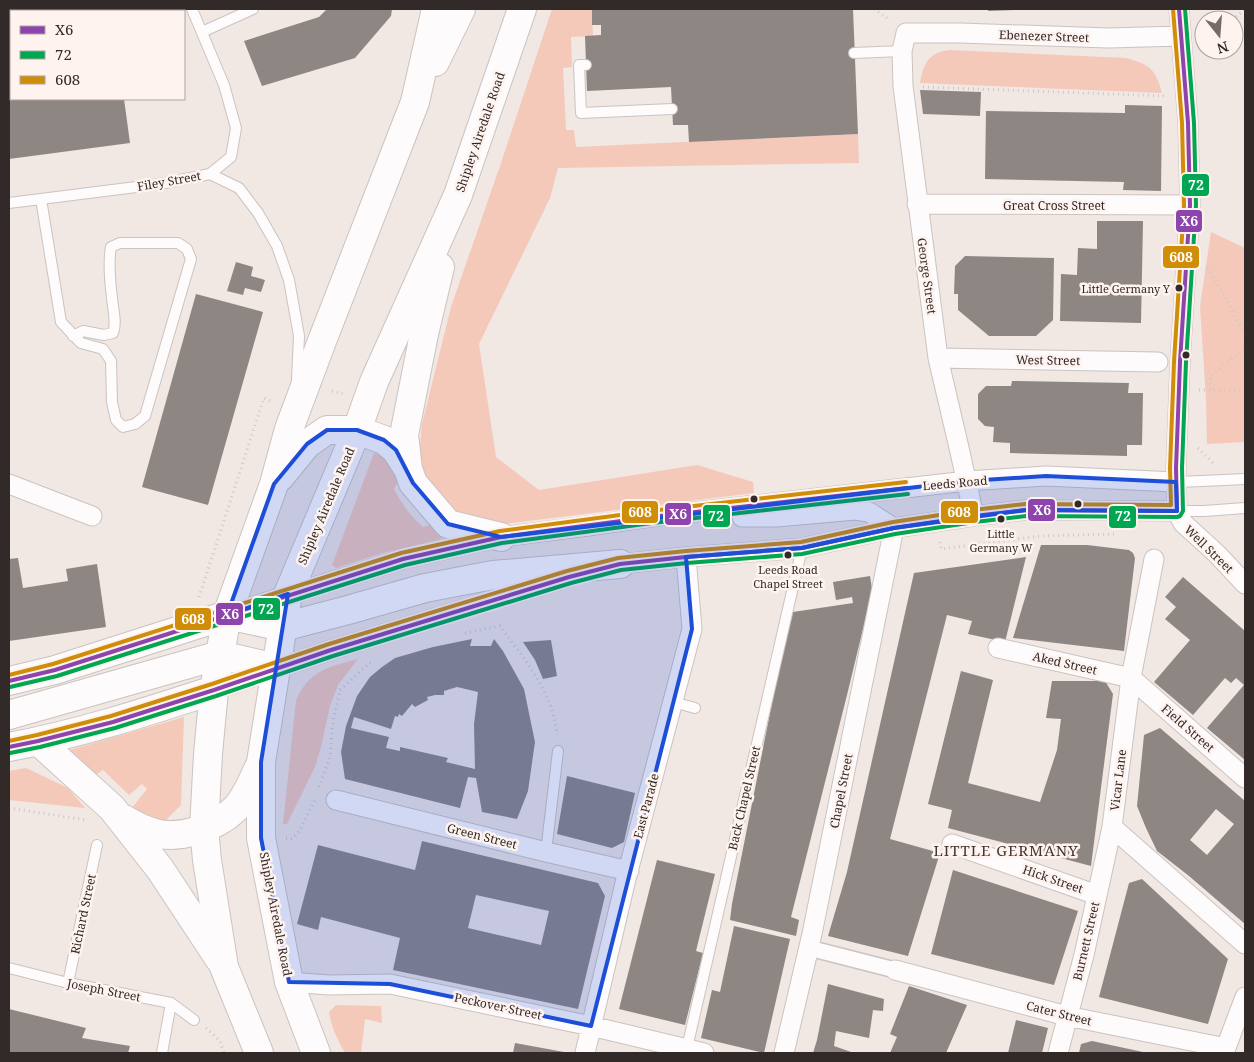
<svg xmlns="http://www.w3.org/2000/svg" width="1254" height="1062" viewBox="0 0 1254 1062" font-family="'Noto Serif',serif">
<rect width="100%" height="100%" fill="#f1e7e3"/>
<path fill="#f4c9ba" d="M552,9H592L593,36L571,37L572,67L563,68L566,130H574L576,147L858,134L859,163L558,168L550,198L479,344L496,457L539,490L697,465L753,482L754,493L504,524H482L447,508L422,473L420,446L422,424L451,307L501,163Z
M949,50L1126,58C1149,64 1156,69 1162,93L920,83C924,63 928,53 949,50Z
M1211,232L1245,248V442L1207,444L1206,399L1200,306Z
M374,453L385,458L400,478L394,489C402,504 410,516 423,527L430,525L442,539L383,553L336,568L332,565Z
M358,659L338,685L330,706L321,747L315,767L287,824H283L296,700C310,670 328,667 358,659Z
M184,717L181,805L162,824L131,809L147,789L142,784L129,795L103,770L96,775L70,750Z
M26,768L68,788L85,808L9,800V771Z
M336,1005L381,1006L382,1023L365,1019L361,1053H345C337,1038 332,1029 329,1012Z"/>
<path fill="#8d8683" fill-rule="evenodd" d="M39,9H111L112,11H40Z
M327,9H392L391,16L355,58L262,86L244,41L319,17Z
M592,9H853L858,134L689,142L688,125H673L671,87L587,91L585,36L601,35V25H592Z
M988,9H1015V10L988,11Z
M9,90H11V99H124L130,143L9,159Z
M920,90L981,92L980,116L923,114Z
M1125,105L1162,106L1161,191L1123,190L1124,182L985,179L986,111L1125,113Z
M1097,221H1143L1141,323L1060,321L1061,274L1077,275L1078,248L1097,249Z
M965,256L1054,258L1053,320L1036,336H989L958,310V294H954L955,266Z
M236,262L253,267L251,276L265,280L261,292L245,288L243,295L227,291Z
M196,294L263,312L208,505L142,487Z
M1012,381L1129,383L1128,393H1143L1142,445H1127V456L1010,453V443L993,442L994,427L985,426L978,419V394L986,386H1011Z
M1041,545H1087L1129,550L1133,553L1135,558L1124,651L1013,638Z
M1026,557L1005,642L968,634L972,621L947,615L890,839L940,853L908,956L828,936L847,872L914,573Z
M18,558L23,588L68,581L66,569L97,564L106,627L9,641V559Z
M870,576L873,595L870,600L847,695L791,917L799,920L796,936L730,920L732,904L777,678L793,612L853,603L852,597L836,600L833,582Z
M1183,577L1245,631V760L1207,728L1244,685L1236,678L1231,683L1225,678L1193,715L1154,682L1190,640L1165,619L1176,607L1165,597Z
M472,639L470,646H491L494,639L503,651L524,689L535,742L528,791L517,819L482,812L476,778L468,777L460,808L345,779L341,752L346,726L357,696L370,677L382,667L395,658L433,647ZM457,687L478,692L474,724L475,769L446,762L448,758L400,747V751L386,748L389,737L351,728L354,717L391,729L395,716L398,717L399,714L402,716L412,704L415,707L428,700L427,697L435,695H444V691Z
M551,640L557,676L543,679L535,660L523,642Z
M961,671L993,680L968,783L1040,802L1057,750L1061,719L1046,718L1052,681H1105L1113,694L1091,866L948,828L952,810L928,804Z
M1160,728L1245,801V924L1189,876L1157,851L1146,828L1137,806L1144,735ZM1216,809L1234,824L1207,855L1190,840Z
M567,776L635,793L624,842L612,848L557,834Z
M422,841L598,883L605,896L578,1009L393,970L400,938L321,917L318,930L297,924L318,845L415,870ZM476,895L549,911L541,945L468,928Z
M657,860L715,874L696,951L703,953L685,1025L619,1009Z
M953,870L1078,911L1054,985L931,954Z
M1142,879L1228,959L1208,1024L1099,997L1129,883Z
M734,926L790,939L764,1053L701,1038L712,990L720,992Z
M828,984L884,999L883,1011L873,1010L869,1038L836,1031L834,1046L854,1053H813L817,1040Z
M909,986L967,1005L946,1053H890L897,1037L890,1034Z
M9,1009L86,1028L82,1038L130,1046L128,1053H9Z
M1016,1020L1048,1028L1042,1053H1008Z
M1092,1041L1143,1052V1053H1079L1081,1044Z
M515,1043L564,1052V1053H513Z"/>
<g fill="none" stroke-linecap="round" stroke-linejoin="round">
<g stroke="#cbc3c1" stroke-width="12">
<path id="service" d="M192,9L224,85L236,128L231,157L210,174
M202,32L253,9
M854,53L902,51
M586,65H579L581,113L672,109
M41,199L61,322L81,343L103,349L111,361L112,402L116,420L123,427L135,424L145,416L191,259L187,249L178,243H120L111,247C108,263 110,282 112,298C113,310 117,323 113,333L104,335L83,331L73,336
M9,203L160,184L210,174L239,188L258,213L277,246L289,280L299,336L297,379
M1176,482L1202,481L1245,479
M1177,511H1204L1245,508
M673,702L695,708
M546,852L558,751
M9,968L68,983L171,1003L194,1020
M68,983L97,845
M687,1048L802,548
M162,1053L171,1003"/>
</g>
<g stroke="#cbc3c1" stroke-width="18">
<path id="pedestrian" d="M809,948L895,970"/>
</g>
<g stroke="#cbc3c1" stroke-width="21">
<path id="minor" d="M1179,9L1188,123L1190,205L1180,362L1176,468L1177,511L1183,523L1218,555L1245,584
M917,204L1190,205
M938,358L1158,362
M9,484L92,516
M974,516L960,452L938,358L903,86L902,51L906,33H960L1109,38L1181,36
M742,517H777L855,510L869,512L894,528L812,934L784,1053
M1154,559L1131,678L1112,827L1245,944
M610,567L620,564L686,557L802,548L894,528L974,516L1026,510L1177,511
M229,614L403,559L501,537L588,526L651,517L967,481L1046,476L1176,482
M998,648L1131,678L1245,778
M214,690L331,650L568,577
M336,800L546,852L629,871
M952,844L1097,895
M895,970L1067,1016L1226,1048
M289,982L329,985L390,984L591,1026L704,1053
M585,1053L626,879L692,629L686,557
M1058,1053L1084,955L1112,827
M1224,1053L1245,997"/>
</g>
<g stroke="#cbc3c1" stroke-width="30">
<path id="primary" d="M435,62L461,9
M440,267L424,334L404,435L408,469L413,483L448,524L501,537
M280,477L307,444L327,430H357L384,440L396,450L408,469
M227,615L283,627L348,610L425,588L493,575L620,564
M9,681L55,670L227,615
M9,715L220,655L276,668
M38,741L112,808L160,869L220,960
M9,747C79,734 146,712 214,690
M124,819C134,825 144,830 155,833C180,840 216,827 234,810C246,799 252,781 259,767
M259,1053L224,967L207,860L204,828L208,754L214,690L220,655L227,615L274,484L289,429L322,341L415,102L436,9
M316,1053L289,982L261,838V762L288,594L357,430L374,382L458,195L522,9"/>
</g>
<path stroke="#ccc9c8" stroke-width="3" stroke-dasharray="1 4" stroke-linecap="butt" d="M874,9L890,20
M1232,20L1245,9
M923,87L1167,96
M1207,268L1222,291L1236,318L1245,333
M1212,389L1210,376L1245,349
M1199,390L1245,391
M332,391L344,394
M1198,448L1215,465
M940,542L941,549L1040,536L1114,534
M199,597L264,398L273,402
M465,633L500,626C524,659 554,693 557,735
M319,787L330,757L333,721L340,690L373,660
M9,808L86,820
M286,838L292,839L300,830L315,800
M206,1028L220,1041L224,1053"/>
<use href="#service" stroke="#fdfbfb" stroke-width="10"/>
<use href="#pedestrian" stroke="#fdfbfb" stroke-width="15"/>
<use href="#minor" stroke="#fdfbfb" stroke-width="19"/>
<use href="#primary" stroke="#fdfbfb" stroke-width="28"/>
<g stroke="#fff3ef" stroke-width="8">
<path id="bus-1" d="M9,681L55,670L403,559L501,537L651,517L907,488
M9,747L38,741L113,722L214,690L331,650L569,577L620,564L686,557L802,548L894,528L974,516L1026,510L1177,511L1176,468L1180,362L1190,205L1188,123L1179,9"/>
</g>
<g stroke="#fff3ef" stroke-width="8">
<path id="bus-2" d="M10,687L57,676L405,565L502,543L652,523L908,494
M10,753L40,747L115,728L216,696L333,656L571,583L621,570L687,563L802,554L895,534L975,522L1026,516L1177,517L1180,516L1183,511L1182,468L1186,362L1196,205L1194,123L1185,9"/>
</g>
<g stroke="#fff3ef" stroke-width="8">
<path id="bus-3" d="M9,675L53,664L401,553L500,531L650,511L906,482
M9,741L37,735L111,716L212,684L329,644L567,571L618,558L686,551L801,542L893,522L973,510L1025,504L1171,505L1170,468L1174,362L1184,205L1182,123L1173,9"/>
</g>
<use href="#bus-1" stroke="#8e44ad" stroke-width="4"/>
<use href="#bus-2" stroke="#00a651" stroke-width="4"/>
<use href="#bus-3" stroke="#d08d08" stroke-width="4"/>
</g>
<path fill="#1d4ed8" fill-opacity="0.2" stroke="#1d4ed8" stroke-width="4" stroke-linejoin="round" d="M327,430H357L384,440L396,450L413,483L448,524L501,537L967,481L1046,476L1176,482L1177,511L1026,510L894,528L802,548L686,557L692,629L591,1026L390,984L289,982L261,838V762L288,594L227,615L274,484L307,444Z"/>
<g fill="#322a28" stroke="#fff3ef" stroke-width="2">
<circle cx="1179" cy="288" r="4.5"/>
<circle cx="1186" cy="355" r="4.5"/>
<circle cx="754" cy="499" r="4.5"/>
<circle cx="1078" cy="504" r="4.5"/>
<circle cx="1001" cy="519" r="4.5"/>
<circle cx="788" cy="555" r="4.5"/>
</g>
<g text-anchor="middle" dominant-baseline="central" stroke-width="5" stroke-linejoin="round" paint-order="stroke">
<g font-size="11" fill="#322a28" stroke="#fff3ef">
<text x="1170" y="288" text-anchor="end">Little Germany Y</text>
<text x="1001" y="533">Little<tspan x="1001" dy="14">Germany W</tspan></text>
<text x="788" y="569">Leeds Road<tspan x="788" dy="14">Chapel Street</tspan></text>
</g>
<g font-size="12" fill="#322a28" stroke="#fff3ef">
<text transform="translate(1044 36) rotate(2)">Ebenezer Street</text>
<text transform="translate(480 132) rotate(-71)">Shipley Airedale Road</text>
<text transform="translate(169 181) rotate(-10)">Filey Street</text>
<text x="1054" y="205">Great Cross Street</text>
<text transform="translate(927 276) rotate(82)">George Street</text>
<text transform="translate(1048 360) rotate(1)">West Street</text>
<text transform="translate(955 483) rotate(-5)">Leeds Road</text>
<text transform="translate(326 506) rotate(-67)">Shipley Airedale Road</text>
<text transform="translate(1209 549) rotate(44)">Well Street</text>
<text transform="translate(1065 663) rotate(13)">Aked Street</text>
<text transform="translate(1188 728) rotate(41)">Field Street</text>
<text transform="translate(1118 780) rotate(-83)">Vicar Lane</text>
<text transform="translate(841 791) rotate(-79)">Chapel Street</text>
<text transform="translate(744 798) rotate(-77)">Back Chapel Street</text>
<text transform="translate(646 806) rotate(-75)">East Parade</text>
<text transform="translate(482 836) rotate(14)">Green Street</text>
<text transform="translate(1053 879) rotate(19)">Hick Street</text>
<text transform="translate(83 914) rotate(-78)">Richard Street</text>
<text transform="translate(276 914) rotate(79)">Shipley Airedale Road</text>
<text transform="translate(1086 941) rotate(-77)">Burnett Street</text>
<text transform="translate(104 990) rotate(11)">Joseph Street</text>
<text transform="translate(498 1006) rotate(12)">Peckover Street</text>
<text transform="translate(1059 1013) rotate(14)">Cater Street</text>
</g>
<g font-size="15" letter-spacing="1" fill="#453631" stroke="#fff3ef">
<text x="1006" y="850">LITTLE GERMANY</text>
</g>
</g>
<g stroke="#fff3ef" stroke-width="2">
<rect x="1181" y="173" width="29" height="24" rx="5" fill="#00a651"/>
<rect x="1175" y="209" width="28" height="24" rx="5" fill="#8e44ad"/>
<rect x="1162" y="245" width="38" height="24" rx="5" fill="#d08d08"/>
<rect x="1027" y="498" width="29" height="24" rx="5" fill="#8e44ad"/>
<rect x="940" y="500" width="39" height="24" rx="5" fill="#d08d08"/>
<rect x="621" y="500" width="38" height="24" rx="5" fill="#d08d08"/>
<rect x="664" y="502" width="28" height="24" rx="5" fill="#8e44ad"/>
<rect x="702" y="504" width="29" height="24" rx="5" fill="#00a651"/>
<rect x="1108" y="505" width="29" height="24" rx="5" fill="#00a651"/>
<rect x="252" y="597" width="29" height="24" rx="5" fill="#00a651"/>
<rect x="215" y="602" width="29" height="24" rx="5" fill="#8e44ad"/>
<rect x="174" y="607" width="38" height="24" rx="5" fill="#d08d08"/>
</g>
<g font-size="14" text-anchor="middle" font-weight="bold" fill="#fff">
<text x="1196" y="190">72</text>
<text x="1189" y="226">X6</text>
<text x="1181" y="262">608</text>
<text x="1042" y="515">X6</text>
<text x="959" y="517">608</text>
<text x="640" y="517">608</text>
<text x="678" y="519">X6</text>
<text x="716" y="521">72</text>
<text x="1123" y="521">72</text>
<text x="266" y="614">72</text>
<text x="230" y="619">X6</text>
<text x="193" y="624">608</text>
</g>
<rect width="1254" height="1062" fill="none" stroke="#322a28" stroke-width="20"/>
<rect x="10" y="10" width="175" height="90" fill="#fff3ef" stroke="#ada39f"/>
<rect x="20" y="26" width="25" height="8" fill="#8e44ad" stroke="#ada39f"/>
<text x="55" y="35" font-size="15" fill="#322a28">X6</text>
<rect x="20" y="51" width="25" height="8" fill="#00a651" stroke="#ada39f"/>
<text x="55" y="60" font-size="15" fill="#322a28">72</text>
<rect x="20" y="76" width="25" height="8" fill="#d08d08" stroke="#ada39f"/>
<text x="55" y="85" font-size="15" fill="#322a28">608</text>
<g transform="translate(1219 35) rotate(163)"><circle r="24" fill="#fff3ef" stroke="#ada39f"/>
<path d="M0-4L9 19L0 12L-9 19Z" fill="#756c69"/>
<text y="-8" font-size="14" font-weight="bold" text-anchor="middle" fill="#322a28">N</text>
</g>
</svg>
